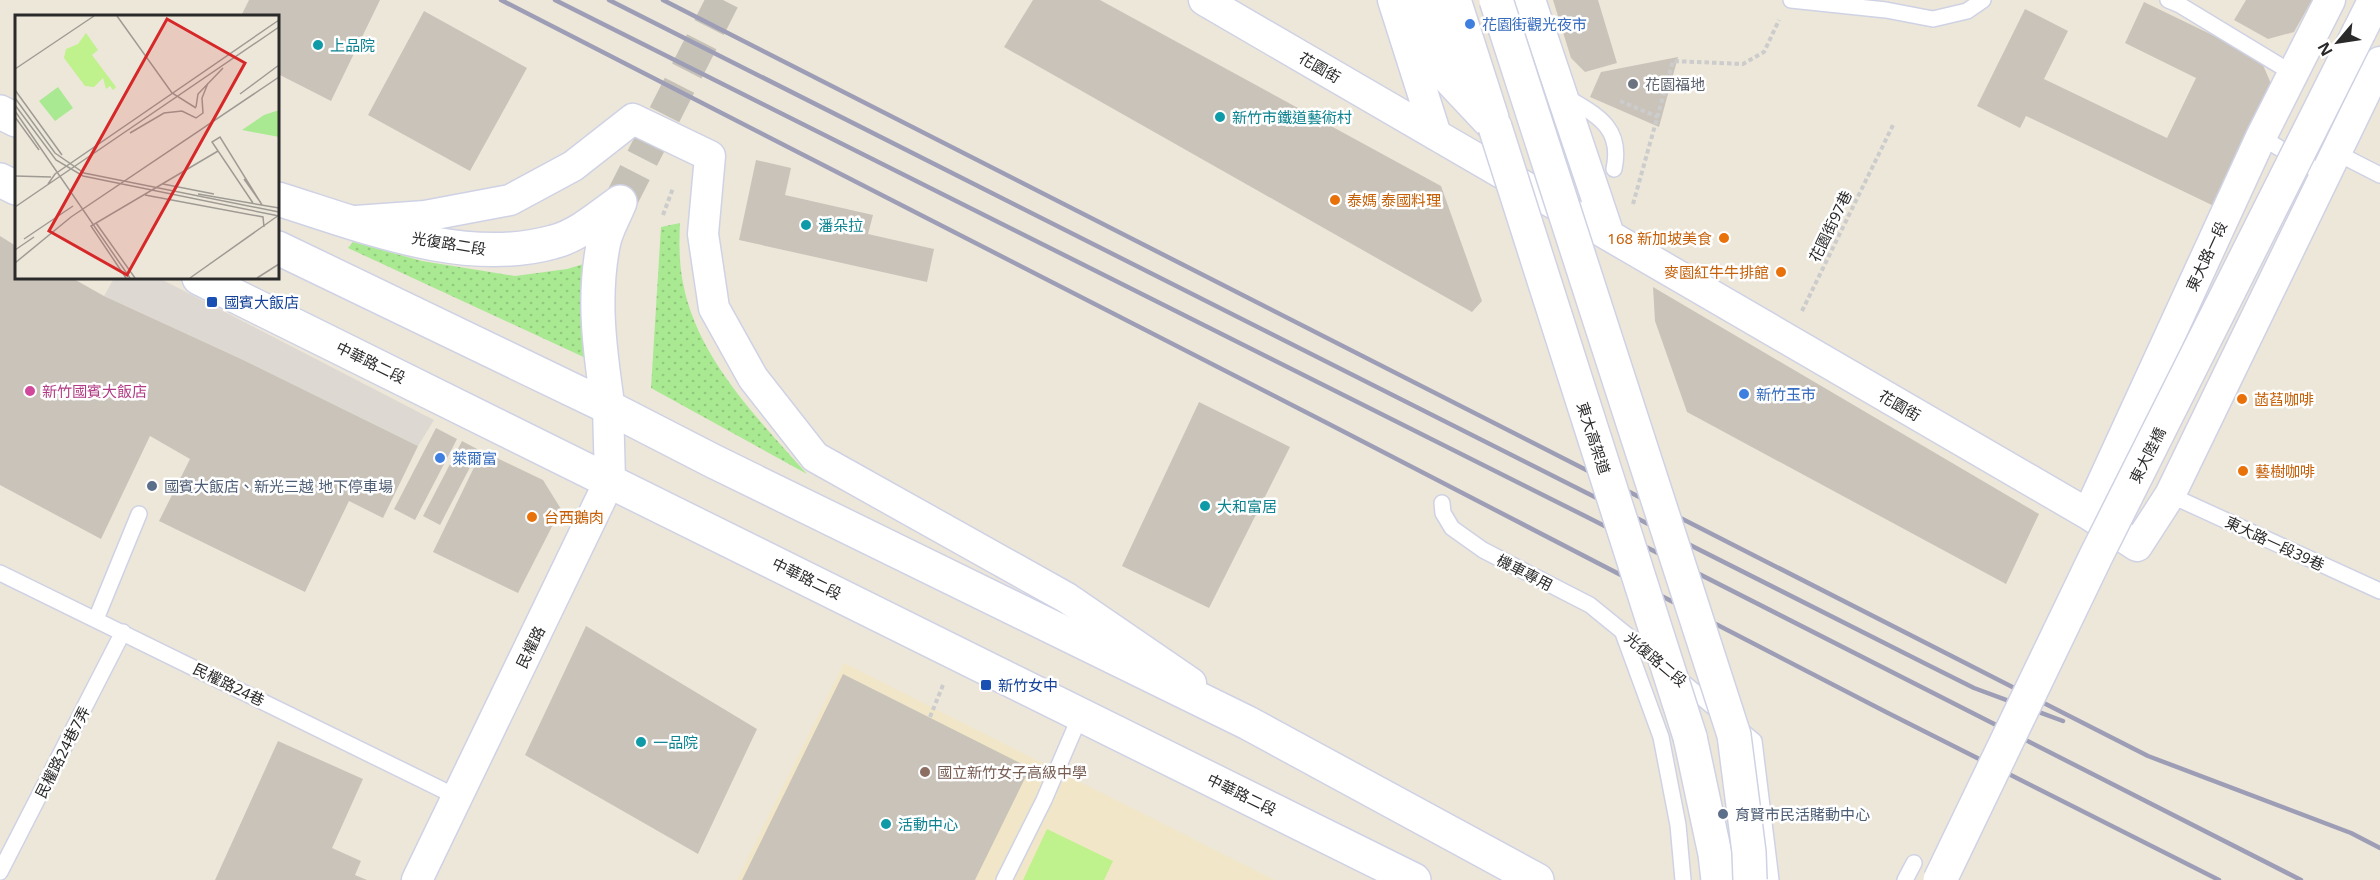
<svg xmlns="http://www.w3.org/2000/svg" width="2380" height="880" viewBox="0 0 2380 880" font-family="'Noto Sans','Noto Sans TC',sans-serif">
<defs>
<pattern id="grass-dots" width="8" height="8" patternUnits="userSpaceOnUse" patternTransform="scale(1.5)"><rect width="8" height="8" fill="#a9e992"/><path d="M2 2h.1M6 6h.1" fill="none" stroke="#92c87e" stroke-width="1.8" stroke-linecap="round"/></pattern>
</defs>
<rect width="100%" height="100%" fill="#ede7da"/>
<path fill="#f1e7c8" d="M844,663L1275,880H737Z"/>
<path fill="url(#grass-dots)" d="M680,223C679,243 679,263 683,283C697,358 758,419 807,474L651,388L661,227Z
M353,242L422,261L515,276L567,269L587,263L590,360L348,248Z"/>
<path fill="#bff18c" d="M1047,829L1113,861L1104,880H1023Z"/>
<path fill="#ddd9d2" d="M114,278H159L434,420L418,446L239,358L104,296Z"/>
<path fill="#c9c3ba" d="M249,0H380L331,101L278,74V16H241Z
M1033,0H1100L1441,186L1482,301L1472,312L1004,47Z
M1553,0H1598L1617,63L1585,72L1571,58Z
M2246,0H2312L2294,32L2268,39L2234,20Z
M2144,2L2260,58L2272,86L2216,207L2026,116L2020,128L1977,106L2025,9L2068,31L2044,79L2167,138L2196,78L2125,43Z
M424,11L527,68L470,171L368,115Z
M1678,57L1659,127L1590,97L1601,72Z
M756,160L791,168L785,195L873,215L868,234L934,249L927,282L739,240Z
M0,236L16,246V278H72L104,296L239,358L418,446L383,518L349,501L305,592L159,521L190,459L150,436L101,539L0,485Z
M1653,287L2039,514L2006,584L1687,412L1655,321Z
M1199,402L1290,447L1209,608L1122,566Z
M436,428L457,439L415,520L394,509Z
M462,441L479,450L440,525L423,516Z
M482,451L543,480L561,509L518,593L433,552Z
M586,626L757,729L698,854L525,755Z
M843,674L1030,768L975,880H742Z
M278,741L363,779L332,848L361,861L355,875L367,880H215Z"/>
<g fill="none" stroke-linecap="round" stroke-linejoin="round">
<path stroke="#c6c1b7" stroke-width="33" stroke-dasharray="33 16" stroke-linecap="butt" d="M620,202L723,0"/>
<g stroke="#cfd2e4" stroke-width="18">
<path id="service" d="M1791,0L1886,10L1933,19L1967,11L1983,0
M2168,0L2180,5L2292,73
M1566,97C1596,115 1623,127 1614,169
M2261,137L2324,175
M2335,152L2380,175
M2170,495L2380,591
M1442,503L1443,513L1452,528L1483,550L1590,605L1660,662
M0,573L457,797
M96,619L139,514
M1623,633L1661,737L1678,825L1683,880
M1678,678L1754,741L1771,880
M0,872L123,632
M1004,880L1044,800L1081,714
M1905,880L1914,863"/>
</g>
<g stroke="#cfd2e4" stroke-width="33">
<path id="minor" d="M1204,0L2088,514L2137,546L2170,495L2380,62
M1393,0L1436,135
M1530,0L1609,235
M356,221L425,216L510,200L573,166L633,119L710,156L703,234L714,308L753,378L815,457L1067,598L1191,683
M2088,514L2261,137L2330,0
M417,880L610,480L608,407"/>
</g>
<g stroke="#cfd2e4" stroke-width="36">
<path id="tertiary" d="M2359,32L2375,0
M0,112L16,120
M0,180L16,188
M278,199C362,225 464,267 553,242C578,236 600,216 620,202
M278,248L608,407L713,461L1248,723L1537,880
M199,278L1414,880
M608,407C600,352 592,296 604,241C607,228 615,215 620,202"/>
</g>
<g stroke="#cfd2e4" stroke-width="36">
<path id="secondary" d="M1422,0L1448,77L1495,127
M1454,0L1492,118
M1690,737L1715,854L1718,880"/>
</g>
<path stroke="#ccc" stroke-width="4" stroke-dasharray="4.5 3" stroke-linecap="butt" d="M1620,101L1658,117
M1633,204L1673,61L1743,64L1764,52L1779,20
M663,215L673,188
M1802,311L1894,123
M930,717L943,685"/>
<use href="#service" stroke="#fff" stroke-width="15"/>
<use href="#minor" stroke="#fff" stroke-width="30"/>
<use href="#tertiary" stroke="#fff" stroke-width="33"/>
<use href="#secondary" stroke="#fff" stroke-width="33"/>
<path stroke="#9d9eb6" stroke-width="4.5" d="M501,0L1327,423L1886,712L2219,880
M555,0L1585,516L2301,880
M609,0L1926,664L1974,688L2063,721
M663,0L2148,756L2351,833L2380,848"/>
<g stroke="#cfd2e4" stroke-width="36" stroke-linecap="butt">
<path id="tertiary-bridge" d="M1940,880L2096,556L2359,32"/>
</g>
<g stroke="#cfd2e4" stroke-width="36" stroke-linecap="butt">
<path id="secondary-bridge" d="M1496,0L1734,735L1749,852L1750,880
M1495,127L1690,737"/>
</g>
<use href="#tertiary-bridge" stroke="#fff" stroke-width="33"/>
<use href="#secondary-bridge" stroke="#fff" stroke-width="33"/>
</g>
<g fill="#3f7fe0" stroke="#fff" stroke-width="2">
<circle cx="1470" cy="24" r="6"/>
<circle cx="1744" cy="394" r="6"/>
<circle cx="440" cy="458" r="6"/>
</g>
<g fill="#0f9aa8" stroke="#fff" stroke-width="2">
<circle cx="318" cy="45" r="6"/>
<circle cx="1220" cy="117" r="6"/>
<circle cx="806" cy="225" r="6"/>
<circle cx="1205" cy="506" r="6"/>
<circle cx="641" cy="742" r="6"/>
<circle cx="886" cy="824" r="6"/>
</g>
<circle fill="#6b7280" stroke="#fff" stroke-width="2" cx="1633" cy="84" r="6"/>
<g fill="#e8710a" stroke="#fff" stroke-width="2">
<circle cx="1335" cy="200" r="6"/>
<circle cx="1724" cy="238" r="6"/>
<circle cx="1781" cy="272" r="6"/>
<circle cx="2242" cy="399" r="6"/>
<circle cx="2243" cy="471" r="6"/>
<circle cx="532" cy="517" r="6"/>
</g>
<g fill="#1a4fb4" stroke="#fff" stroke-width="2">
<rect x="206" y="296" width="12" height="12" rx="3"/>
<rect x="980" y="679" width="12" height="12" rx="3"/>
</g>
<circle fill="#d1479c" stroke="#fff" stroke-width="2" cx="30" cy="391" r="6"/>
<g fill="#5c6f8a" stroke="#fff" stroke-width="2">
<circle cx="152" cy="486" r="6"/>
<circle cx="1723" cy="814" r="6"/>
</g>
<circle fill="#8d6e63" stroke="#fff" stroke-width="2" cx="925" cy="772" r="6"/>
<g text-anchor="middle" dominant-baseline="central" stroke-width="5" stroke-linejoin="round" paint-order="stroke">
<g font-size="15" fill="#366cbe" stroke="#fff" text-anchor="start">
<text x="1482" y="24">花園街觀光夜市</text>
<text x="1756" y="394">新竹玉市</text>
<text x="452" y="458">萊爾富</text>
</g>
<g font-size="15" fill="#0d838f" stroke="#fff" text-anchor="start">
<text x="330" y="45">上品院</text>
<text x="1232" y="117">新竹市鐵道藝術村</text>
<text x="818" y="225">潘朵拉</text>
<text x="1217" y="506">大和富居</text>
<text x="653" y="742">一品院</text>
<text x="898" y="824">活動中心</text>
</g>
<g font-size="15" fill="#2a2a2a" stroke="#fff">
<text transform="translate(1320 67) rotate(30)">花園街</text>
<text transform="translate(1830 226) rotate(-64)">花園街97巷</text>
<text transform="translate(449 243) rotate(9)">光復路二段</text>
<text transform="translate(2206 256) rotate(-65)">東大路一段</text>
<text transform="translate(371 362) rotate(26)">中華路二段</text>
<text transform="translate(1900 405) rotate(30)">花園街</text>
<text transform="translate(1594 438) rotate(72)">東大高架道</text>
<text transform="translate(2147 455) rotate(-63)">東大陸橋</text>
<text transform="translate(2275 543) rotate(25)">東大路一段39巷</text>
<text transform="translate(1525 572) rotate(27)">機車專用</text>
<text transform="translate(807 578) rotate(26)">中華路二段</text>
<text transform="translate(530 647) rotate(-64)">民權路</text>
<text transform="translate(1656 659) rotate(40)">光復路二段</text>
<text transform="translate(229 684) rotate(26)">民權路24巷</text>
<text transform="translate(62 752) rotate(-63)">民權路24巷7弄</text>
<text transform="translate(1242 794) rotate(26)">中華路二段</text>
</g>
<g font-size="15" fill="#5b616d" stroke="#fff" text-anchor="start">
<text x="1645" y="84">花園福地</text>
</g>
<g font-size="15" fill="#c56008" stroke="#fff" text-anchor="start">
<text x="1347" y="200">泰媽 泰國料理</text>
<text x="1712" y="238" text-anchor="end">168 新加坡美食</text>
<text x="1769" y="272" text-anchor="end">麥園紅牛牛排館</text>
<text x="2254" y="399">菡萏咖啡</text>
<text x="2255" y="471">藝樹咖啡</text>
<text x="544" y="517">台西鵝肉</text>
</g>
<g font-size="15" fill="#164399" stroke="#fff" text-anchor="start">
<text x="224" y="302">國賓大飯店</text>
<text x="998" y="685">新竹女中</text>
</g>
<g font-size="15" fill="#b23c85" stroke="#fff" text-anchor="start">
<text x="42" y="391">新竹國賓大飯店</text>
</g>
<g font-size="15" fill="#4e5e75" stroke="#fff" text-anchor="start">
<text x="164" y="486">國賓大飯店、新光三越 地下停車場</text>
<text x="1735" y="814">育賢市民活賭動中心</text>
</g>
<g font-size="15" fill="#785e54" stroke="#fff" text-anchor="start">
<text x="937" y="772">國立新竹女子高級中學</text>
</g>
</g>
<g transform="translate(15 15)">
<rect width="264" height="264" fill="#ede7da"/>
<path d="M43,72L58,93L40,106L24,86Z" fill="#a9e992"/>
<path d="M264,95V122L227,115L249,100Z" fill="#a9e992"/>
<path d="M71,18L83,35L77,40L101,72L98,75L95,71L91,74L88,63L79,72L70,71L49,43L51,34L63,29Z" fill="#bff18c"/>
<path fill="none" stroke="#9f9b94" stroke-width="1.5" d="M102,1L157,78L181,93M0,54L79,1M0,75L47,140M225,79L264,50M0,83L40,138L69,158L264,197M0,90L41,145L68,161L264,201M181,92L183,79L208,53M0,96L115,263M0,102L24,135M115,118L149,98L167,96L181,103L188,98L187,83L193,68M0,161L36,162M229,164L246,188M33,169L40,159L264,5M148,169L199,179M183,179L264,193M130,180L248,202L249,212M238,188L197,127L205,122L247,190M0,192L264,12M81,208L120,263M9,224L58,191M0,235L19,222M0,248L56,202L264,62M111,263L76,211L203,136M175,263L264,200M242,263L264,249"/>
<path fill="#d62828" fill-opacity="0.15" stroke="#d62828" stroke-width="3" d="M152,4L230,48L112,260L34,216Z"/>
<rect width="264" height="264" fill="none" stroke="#2a2a2a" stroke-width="3"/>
</g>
<g transform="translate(2338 42) rotate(241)" stroke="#ffffff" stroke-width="4.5" paint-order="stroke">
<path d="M0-4.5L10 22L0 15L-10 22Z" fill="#2a2a2a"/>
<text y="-9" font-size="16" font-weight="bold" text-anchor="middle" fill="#2a2a2a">N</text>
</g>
</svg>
